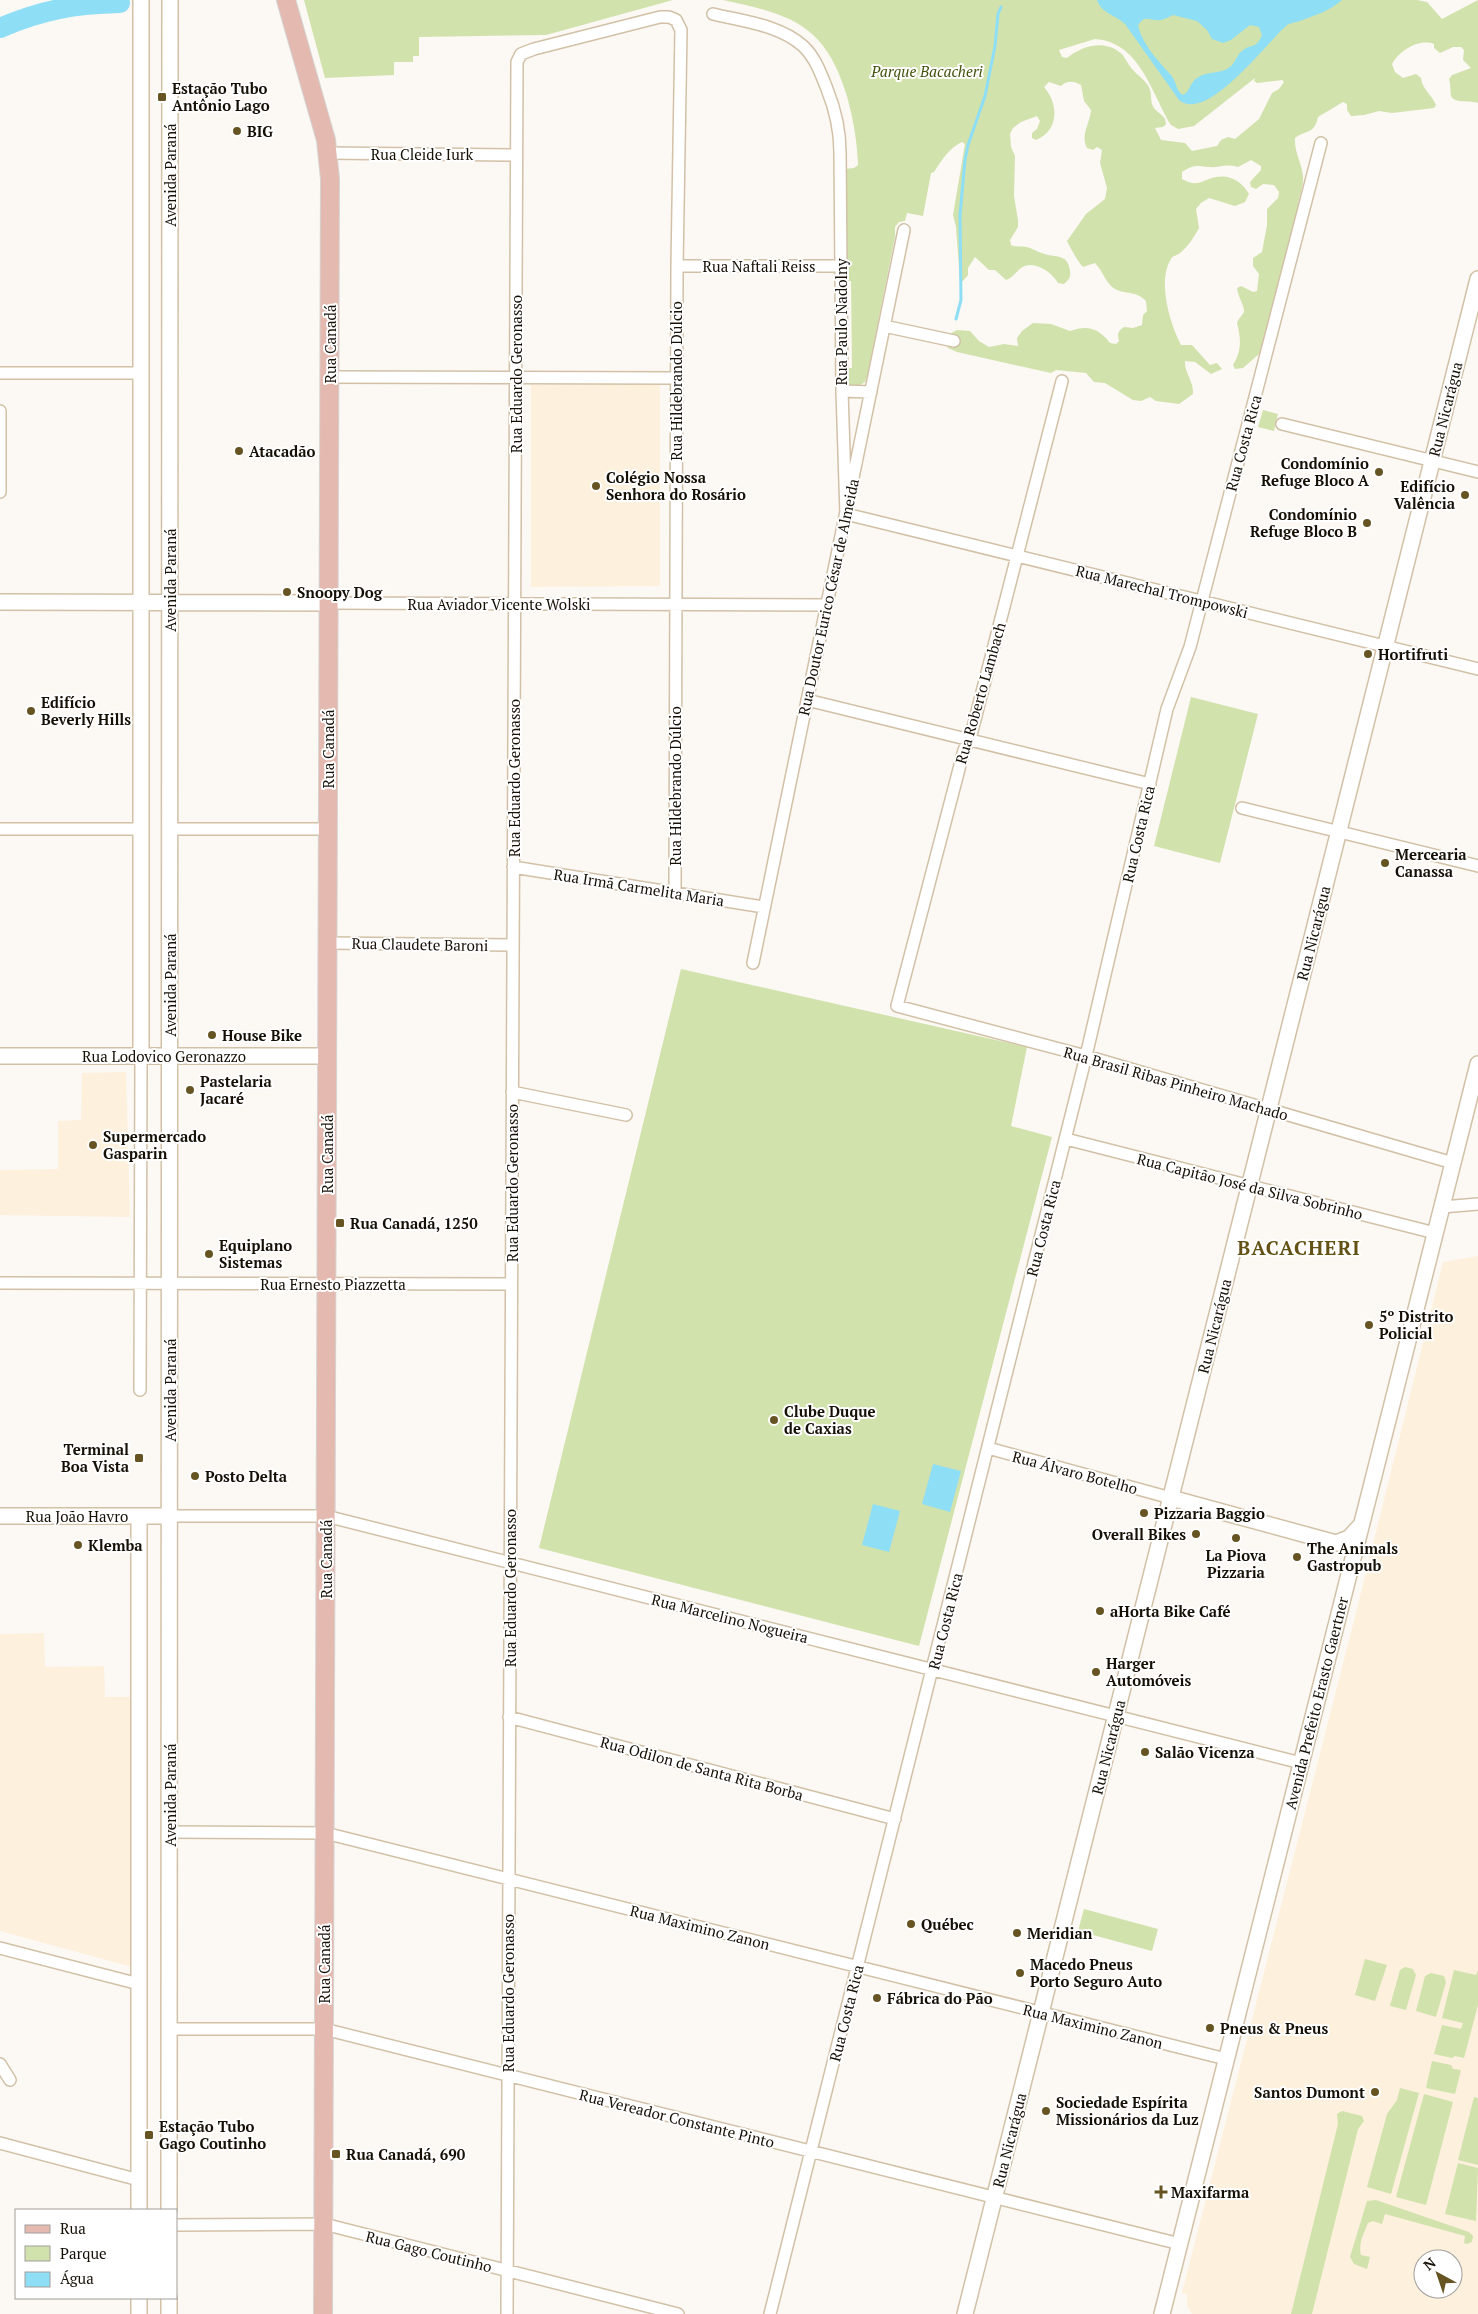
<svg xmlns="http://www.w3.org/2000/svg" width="1478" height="2314" viewBox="0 0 1478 2314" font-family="'PT Serif',serif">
<rect width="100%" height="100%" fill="#fcf8f3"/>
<path fill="#fdf0dc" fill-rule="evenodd" d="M660,384V586L531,587V385Z
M126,1072L130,1217L0,1215V1170L58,1169V1121L81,1120L82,1073Z
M1478,1256V2314H1192L1187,2305V2294L1182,2293L1356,1613L1443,1262ZM1423,2259H1453V2289H1423Z
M44,1633L45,1667L104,1666L105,1697H133L132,1967L0,1931V1634Z"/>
<path fill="#d1e2ad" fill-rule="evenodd" d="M304,0H673L546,35L419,37V56H413V62H394V75L325,78Z
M723,0H1417L1427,2L1442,19L1478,0V103C1471,100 1454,104 1451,96C1450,91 1451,85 1449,79L1452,75L1471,68L1463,60L1464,50L1461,47H1453L1440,53L1434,48V44C1419,38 1399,51 1392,64L1395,72L1403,78L1416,74L1421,78C1422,89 1432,95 1436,105L1434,108L1392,113L1379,111L1364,115L1351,116L1347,110V104L1343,102L1318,117C1314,135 1307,129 1295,138C1294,152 1302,163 1303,176C1304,189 1297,199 1298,211L1268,329L1259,354L1243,368L1235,369L1233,365C1242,350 1241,339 1237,323C1238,319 1242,316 1244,312C1245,307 1238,297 1237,288L1241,286L1253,292L1257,291L1259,274L1253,266V258L1262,252L1267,225V209L1278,198L1279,192L1274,185L1263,184L1256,189L1251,187L1250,182L1261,170V166L1251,160L1238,167C1225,163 1220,168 1209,167C1195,166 1195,164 1182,172V179C1198,188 1202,180 1216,177C1231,174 1243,183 1249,194L1245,202L1235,206L1209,198L1201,203L1196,209L1199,228C1194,237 1188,247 1180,253C1177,256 1173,255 1171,259C1157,281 1170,324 1181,345H1192L1210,365L1217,363L1222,369L1211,374L1195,362L1185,361C1184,372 1194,382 1193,394L1179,404L1156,401L1150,397L1141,401L1133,400L1105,383L1094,382L1086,373L1056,370L1051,373L957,352L948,348L944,342L946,336L957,330L970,331L979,341L989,347L1004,344L1018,346L1017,338L1022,331L1033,323L1051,324L1070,331C1088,325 1098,328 1110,343L1116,344L1119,341C1117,334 1118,331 1124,327L1133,328L1142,325L1143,315L1147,311L1146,301C1135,290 1126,295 1115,289C1106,284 1103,271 1095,263L1083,267C1078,262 1071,249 1067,241L1086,214L1105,199L1107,188L1100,163L1102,150L1097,147L1093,150L1087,148C1080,135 1090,124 1091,110L1084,101L1081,85C1075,81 1067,80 1061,86L1049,82L1044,87C1059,104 1059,131 1036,140L1032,138V133L1037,129L1040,121L1037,116L1021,122L1013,128L1010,134L1011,147L1015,156L1014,196L1018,220V227L1010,240L1011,245C1017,248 1024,245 1030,248C1036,251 1041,253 1048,255C1060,257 1068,256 1070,271C1071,277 1069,280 1064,284L1058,283C1052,272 1033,259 1021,268C1016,272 1012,278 1006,280L995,270H989L975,257L968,268V275L962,282L960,281L956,227L953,215L965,144L962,142C949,148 942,160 934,172L931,173L923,216L907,213L905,221L899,222L895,227V237L867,377L865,382L856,388L852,387L845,380L844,368H852L851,281H843L844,169L854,168L858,165C857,140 853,117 846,93C824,23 789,14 723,0ZM1095,39C1140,42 1152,94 1171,125L1178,129L1194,126L1255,78L1254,81L1257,83L1282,80L1284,82L1279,89L1272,93L1259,119L1235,139L1228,137L1221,140L1217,146L1192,151L1185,143L1161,140L1155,128L1163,127L1166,124L1165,119C1162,114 1157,112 1154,108C1150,102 1152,97 1150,90C1148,82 1138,76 1133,70C1128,65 1126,59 1122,54C1105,39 1083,45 1067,58L1062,57L1059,50Z
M1263,410L1278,414L1274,431L1258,427Z
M1191,697L1258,714L1220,863L1154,846Z
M681,969L1027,1047L1011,1126L1052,1137L919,1646L539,1548Z
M1084,1909L1158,1929L1152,1951L1078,1931Z
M1365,1959L1387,1965L1375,2001L1355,1995Z
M1405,1967L1413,1969L1416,1975L1406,2010L1390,2006L1400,1970Z
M1454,1970L1476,1975L1478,1970V2005L1464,2058L1455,2056L1452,2058L1434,2054L1442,2025L1461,2029L1463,2023L1442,2018Z
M1431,1973L1444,1976L1446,1982L1436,2017L1416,2011L1425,1976Z
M1432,2061L1451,2065L1453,2069L1461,2070L1455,2094L1426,2088Z
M1400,2088L1419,2093L1391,2194L1367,2187L1387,2114L1397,2100Z
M1424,2094L1453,2102L1426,2205L1396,2197Z
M1474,2097L1478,2098V2165L1458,2160Z
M1342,2111L1362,2116L1364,2121L1358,2129L1312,2314H1291L1338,2124L1337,2114Z
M1458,2163L1478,2168L1476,2221L1445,2214Z
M1376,2200L1469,2232L1473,2236L1472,2242L1467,2244L1464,2243L1465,2236L1385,2214L1382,2224L1373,2221L1368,2223C1364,2233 1358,2244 1361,2255L1370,2257L1367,2269L1354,2264L1350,2257L1367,2201Z"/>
<path fill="#8edef6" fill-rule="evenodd" d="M1097,0H1342C1330,11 1313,16 1297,22C1293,23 1290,23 1287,25C1268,41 1207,124 1179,100L1125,24C1116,15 1102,14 1097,0ZM1173,15L1197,21L1207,30L1212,39L1223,43L1231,40L1250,25L1259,27L1262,35C1256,50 1251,43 1242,51C1236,56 1235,65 1227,69C1217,74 1207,71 1197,78C1190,82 1190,92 1183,95C1175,90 1177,82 1171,75C1158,61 1143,45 1138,26C1144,13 1151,22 1161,20C1165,19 1169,17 1173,15Z
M933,1464L961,1471L950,1512L922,1504Z
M873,1504L900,1511L889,1552L862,1545Z"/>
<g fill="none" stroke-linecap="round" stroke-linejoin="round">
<path stroke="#8edef6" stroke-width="3" d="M956,319L961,300L960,215L965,160L968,145L985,96L995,46L998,14L1001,7"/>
<path stroke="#8edef6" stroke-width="20" d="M0,28C41,10 75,4 120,3"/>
<g stroke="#d2c1a7" stroke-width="14">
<path id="street" d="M713,14C742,21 780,25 803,46C815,57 821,74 827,89C835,109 840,130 840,152L842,391L846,514L1478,669
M328,153L516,155
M677,266H841
M884,326L954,341
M0,373H142
M330,377L676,378
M1062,381L970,739L964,750L897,1006L1086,1056L1453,1163
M842,391L871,392
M0,411V492
M1282,424L1478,472
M329,603L827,605
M807,700L1150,784
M1242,808L1478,866
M0,829H142
M170,829H328
M513,867L764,907
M328,943L513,945
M753,963L904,230
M512,1092L626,1115
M1066,1139L1435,1233
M1442,1207L1478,1204
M0,1283L511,1284
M140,1390L141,1056
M988,1448L1171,1498
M170,1516H326L1301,1763
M509,1717L895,1819
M170,1832L325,1833L1226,2059
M0,1948L139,1984
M169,2029H324L1180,2244
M0,2064L10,2080
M0,2143L139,2180
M176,2225L324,2224L678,2314
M507,2314L517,62L521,54L534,49L660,17H669L676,20L681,30L677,266L675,893
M770,2314L1086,1056L1167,709L1190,647L1321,143"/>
</g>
<g stroke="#d2c1a7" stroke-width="18">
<path id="secondary" d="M0,602L329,603
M0,1056H327
M141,1056V0
M1171,1498L1336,1543L1349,1538L1360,1526
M0,1516H170
M139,1516V2210
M169,2210L170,0
M139,2314V2298
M169,2314V2298
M965,2314L1478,279
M1162,2314L1478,1064"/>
</g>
<g stroke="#d5d4d2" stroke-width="20">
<path id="primary" d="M286,0L326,140L330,179L323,2314"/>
</g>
<use href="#street" stroke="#fff" stroke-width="11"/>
<use href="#secondary" stroke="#fff" stroke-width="15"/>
<use href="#primary" stroke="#e4b9b0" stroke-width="18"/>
</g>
<g fill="#665523" stroke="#fff" stroke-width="2">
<rect x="157" y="92" width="10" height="10" rx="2.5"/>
<circle cx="237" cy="131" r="5"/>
<circle cx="239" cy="451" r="5"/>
<circle cx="1379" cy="472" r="5"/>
<circle cx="596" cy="486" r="5"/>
<circle cx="1465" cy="495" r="5"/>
<circle cx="1367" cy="523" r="5"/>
<circle cx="287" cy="592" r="5"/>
<circle cx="1368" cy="654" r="5"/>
<circle cx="31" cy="711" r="5"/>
<circle cx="1385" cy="863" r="5"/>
<circle cx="212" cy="1035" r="5"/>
<circle cx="190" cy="1090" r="5"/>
<circle cx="93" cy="1145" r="5"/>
<rect x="335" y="1218" width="10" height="10" rx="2.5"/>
<circle cx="209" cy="1254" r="5"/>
<circle cx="1369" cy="1325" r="5"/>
<circle cx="774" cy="1420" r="5"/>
<rect x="134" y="1453" width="10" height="10" rx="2.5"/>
<circle cx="195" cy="1476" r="5"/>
<circle cx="1144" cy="1513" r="5"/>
<circle cx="1196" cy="1534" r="5"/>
<circle cx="1236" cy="1538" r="5"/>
<circle cx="78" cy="1545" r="5"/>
<circle cx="1297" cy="1557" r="5"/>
<circle cx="1100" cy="1611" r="5"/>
<circle cx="1096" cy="1672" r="5"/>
<circle cx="1145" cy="1752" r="5"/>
<circle cx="911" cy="1924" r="5"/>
<circle cx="1017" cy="1933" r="5"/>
<circle cx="1020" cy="1973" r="5"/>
<circle cx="877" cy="1998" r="5"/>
<circle cx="1210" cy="2028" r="5"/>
<circle cx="1375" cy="2092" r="5"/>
<circle cx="1046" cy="2111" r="5"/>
<rect x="144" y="2130" width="10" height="10" rx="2.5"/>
<rect x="331" y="2149" width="10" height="10" rx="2.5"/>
<path d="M1158.5 2184.5h5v5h5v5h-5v5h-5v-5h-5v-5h5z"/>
</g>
<g text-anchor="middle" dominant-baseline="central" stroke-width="4" stroke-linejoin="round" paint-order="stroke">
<g font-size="15" font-style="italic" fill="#43530e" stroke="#fff">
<text x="927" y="71">Parque Bacacheri</text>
</g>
<g font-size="15" font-weight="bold" fill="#150f06" stroke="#fff" text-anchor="start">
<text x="172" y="88">Estação Tubo<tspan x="172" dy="17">Antônio Lago</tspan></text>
<text x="247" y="131">BIG</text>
<text x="249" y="451">Atacadão</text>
<text x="1369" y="463" text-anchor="end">Condomínio<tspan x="1369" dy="17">Refuge Bloco A</tspan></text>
<text x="606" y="477">Colégio Nossa<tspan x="606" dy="17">Senhora do Rosário</tspan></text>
<text x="1455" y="486" text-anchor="end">Edifício<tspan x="1455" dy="17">Valência</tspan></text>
<text x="1357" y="514" text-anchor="end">Condomínio<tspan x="1357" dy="17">Refuge Bloco B</tspan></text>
<text x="297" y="592">Snoopy Dog</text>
<text x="1378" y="654">Hortifruti</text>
<text x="41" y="702">Edifício<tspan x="41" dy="17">Beverly Hills</tspan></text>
<text x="1395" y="854">Mercearia<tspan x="1395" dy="17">Canassa</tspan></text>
<text x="222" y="1035">House Bike</text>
<text x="200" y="1081">Pastelaria<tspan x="200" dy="17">Jacaré</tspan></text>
<text x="103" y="1136">Supermercado<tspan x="103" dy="17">Gasparin</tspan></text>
<text x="350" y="1223">Rua Canadá, 1250</text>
<text x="219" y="1245">Equiplano<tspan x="219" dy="17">Sistemas</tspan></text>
<text x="1379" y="1316">5º Distrito<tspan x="1379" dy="17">Policial</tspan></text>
<text x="784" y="1411">Clube Duque<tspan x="784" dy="17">de Caxias</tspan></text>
<text x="129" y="1449" text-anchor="end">Terminal<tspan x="129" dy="17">Boa Vista</tspan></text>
<text x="205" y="1476">Posto Delta</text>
<text x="1154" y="1513">Pizzaria Baggio</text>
<text x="1186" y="1534" text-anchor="end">Overall Bikes</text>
<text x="88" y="1545">Klemba</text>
<text x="1307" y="1548">The Animals<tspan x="1307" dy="17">Gastropub</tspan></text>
<text x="1236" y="1555" text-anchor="middle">La Piova<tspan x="1236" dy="17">Pizzaria</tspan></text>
<text x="1110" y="1611">aHorta Bike Café</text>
<text x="1106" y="1663">Harger<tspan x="1106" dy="17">Automóveis</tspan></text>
<text x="1155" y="1752">Salão Vicenza</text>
<text x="921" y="1924">Québec</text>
<text x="1027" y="1933">Meridian</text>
<text x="1030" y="1964">Macedo Pneus<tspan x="1030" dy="17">Porto Seguro Auto</tspan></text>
<text x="887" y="1998">Fábrica do Pão</text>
<text x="1220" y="2028">Pneus &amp; Pneus</text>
<text x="1365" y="2092" text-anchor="end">Santos Dumont</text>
<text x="1056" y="2102">Sociedade Espírita<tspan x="1056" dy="17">Missionários da Luz</tspan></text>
<text x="159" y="2126">Estação Tubo<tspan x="159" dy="17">Gago Coutinho</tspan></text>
<text x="346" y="2154">Rua Canadá, 690</text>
<text x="1171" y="2192">Maxifarma</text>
</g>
<g font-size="15" fill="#150f06" stroke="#fff">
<text x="422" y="154">Rua Cleide Iurk</text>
<text transform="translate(170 175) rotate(-90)">Avenida Paraná</text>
<text x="759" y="266">Rua Naftali Reiss</text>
<text transform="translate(841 322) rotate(-90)">Rua Paulo Nadolny</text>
<text transform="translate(330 344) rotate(-90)">Rua Canadá</text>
<text transform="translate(516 374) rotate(-90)">Rua Eduardo Geronasso</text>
<text transform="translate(676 381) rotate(-90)">Rua Hildebrando Dúlcio</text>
<text transform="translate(1445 409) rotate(-76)">Rua Nicarágua</text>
<text transform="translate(1243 443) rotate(-75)">Rua Costa Rica</text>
<text transform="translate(170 580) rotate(-90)">Avenida Paraná</text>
<text transform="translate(1162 591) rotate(14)">Rua Marechal Trompowski</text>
<text transform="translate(828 597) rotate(-78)">Rua Doutor Eurico César de Almeida</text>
<text x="499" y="604">Rua Aviador Vicente Wolski</text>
<text transform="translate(980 693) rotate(-74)">Rua Roberto Lambach</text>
<text transform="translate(328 749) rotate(-90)">Rua Canadá</text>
<text transform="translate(514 778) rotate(-90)">Rua Eduardo Geronasso</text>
<text transform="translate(675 786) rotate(-90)">Rua Hildebrando Dúlcio</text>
<text transform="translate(1138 834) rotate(-77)">Rua Costa Rica</text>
<text transform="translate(639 887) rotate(9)">Rua Irmã Carmelita Maria</text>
<text transform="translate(1313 933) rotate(-76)">Rua Nicarágua</text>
<text transform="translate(420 944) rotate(1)">Rua Claudete Baroni</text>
<text transform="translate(170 985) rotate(-90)">Avenida Paraná</text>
<text x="164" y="1056">Rua Lodovico Geronazzo</text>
<text transform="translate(1176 1083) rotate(16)">Rua Brasil Ribas Pinheiro Machado</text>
<text transform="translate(327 1154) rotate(-90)">Rua Canadá</text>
<text transform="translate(512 1183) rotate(-90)">Rua Eduardo Geronasso</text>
<text transform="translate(1250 1186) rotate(14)">Rua Capitão José da Silva Sobrinho</text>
<text transform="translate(1043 1228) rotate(-76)">Rua Costa Rica</text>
<text x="333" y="1284">Rua Ernesto Piazzetta</text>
<text transform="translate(1214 1326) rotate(-76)">Rua Nicarágua</text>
<text transform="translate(170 1390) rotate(-90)">Avenida Paraná</text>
<text transform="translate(1075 1472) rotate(15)">Rua Álvaro Botelho</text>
<text x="77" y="1516">Rua João Havro</text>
<text transform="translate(326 1559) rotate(-90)">Rua Canadá</text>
<text transform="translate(510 1588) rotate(-90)">Rua Eduardo Geronasso</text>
<text transform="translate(730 1618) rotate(14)">Rua Marcelino Nogueira</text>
<text transform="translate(945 1621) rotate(-76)">Rua Costa Rica</text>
<text transform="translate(1316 1703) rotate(-76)">Avenida Prefeito Erasto Gaertner</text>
<text transform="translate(1108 1747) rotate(-76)">Rua Nicarágua</text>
<text transform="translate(702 1768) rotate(15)">Rua Odilon de Santa Rita Borba</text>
<text transform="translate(170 1795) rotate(-90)">Avenida Paraná</text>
<text transform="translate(700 1927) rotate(14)">Rua Maximino Zanon</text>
<text transform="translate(324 1964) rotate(-90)">Rua Canadá</text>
<text transform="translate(508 1993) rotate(-90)">Rua Eduardo Geronasso</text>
<text transform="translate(846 2013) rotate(-76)">Rua Costa Rica</text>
<text transform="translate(1093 2026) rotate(14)">Rua Maximino Zanon</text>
<text transform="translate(677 2118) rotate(14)">Rua Vereador Constante Pinto</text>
<text transform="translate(1009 2140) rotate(-76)">Rua Nicarágua</text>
<text transform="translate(429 2251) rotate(14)">Rua Gago Coutinho</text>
</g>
<g font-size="20" font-weight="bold" letter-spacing="1" fill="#645115" stroke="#fff">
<text x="1299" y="1247">BACACHERI</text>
</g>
</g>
<rect x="15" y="2209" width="162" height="90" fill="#ffffff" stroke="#a19f9b"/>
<rect x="25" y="2225" width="25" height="8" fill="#e4b9b0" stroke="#a19f9b"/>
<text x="60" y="2234" font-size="15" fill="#150f06">Rua</text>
<rect x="25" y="2246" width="25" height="15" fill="#d1e2ad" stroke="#a19f9b"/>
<text x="60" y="2259" font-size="15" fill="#150f06">Parque</text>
<rect x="25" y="2272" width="25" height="15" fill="#8edef6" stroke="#a19f9b"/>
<text x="60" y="2284" font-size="15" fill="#150f06">Água</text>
<g transform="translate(1438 2274) rotate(320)"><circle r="24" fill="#ffffff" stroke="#a19f9b"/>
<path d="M0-4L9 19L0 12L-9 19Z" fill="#665523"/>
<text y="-8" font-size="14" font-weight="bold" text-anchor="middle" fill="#150f06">N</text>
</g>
</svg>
